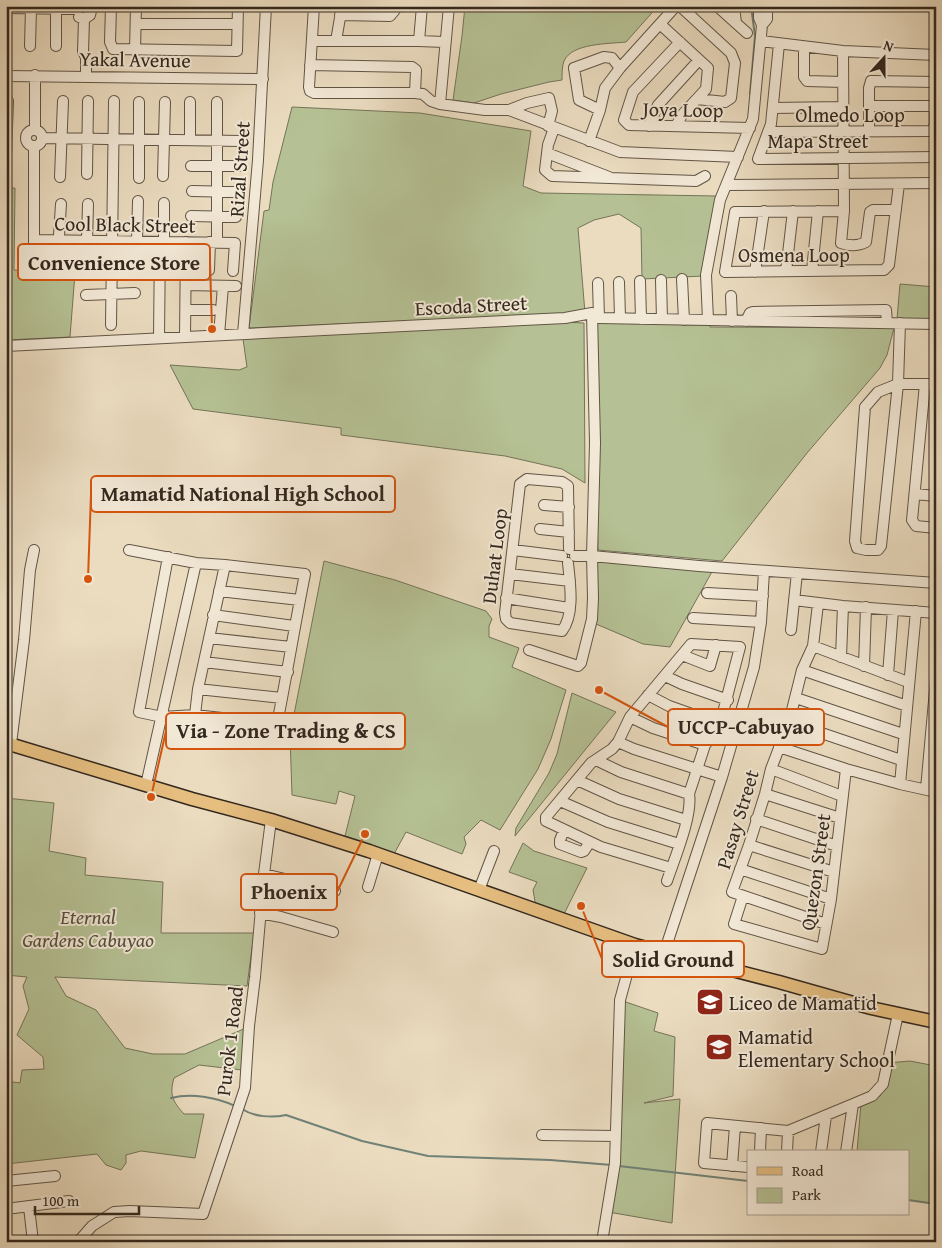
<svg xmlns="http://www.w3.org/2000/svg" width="942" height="1248" viewBox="0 0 942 1248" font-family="'Gentium Book Plus',serif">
<rect width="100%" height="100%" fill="#ebdcc0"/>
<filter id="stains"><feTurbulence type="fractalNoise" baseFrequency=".004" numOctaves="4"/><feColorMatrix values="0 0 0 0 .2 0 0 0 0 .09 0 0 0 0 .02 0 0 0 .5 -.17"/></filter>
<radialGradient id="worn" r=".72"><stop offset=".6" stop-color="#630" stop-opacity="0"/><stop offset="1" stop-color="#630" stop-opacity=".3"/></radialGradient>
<path fill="#b5c194" stroke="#747459" d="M465,6H658L626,42C608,44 572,43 564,61C562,66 562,74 562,80L549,82L501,94L474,103L453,100L462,36Z
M292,107L420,113L531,131L523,186L541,193L717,196L703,276L642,279L641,228L619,214L594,220L578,228L585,313L249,328L264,211L269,210L273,182Z
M6,188H15L14,270L75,273L70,337L6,340Z
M900,284L936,287V319H897Z
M563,322L584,323L585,483L562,469L505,456L341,435V428L193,409L170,365L239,370L247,367L243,339Z
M591,322L710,325V327L894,328L887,355L880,368L807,453L722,561L598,550Z
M596,560L713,570L670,647L643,644L596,624L598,599Z
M324,561L395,580L486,611L492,619L489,626V637L519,648L512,667L566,690L551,739L538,769L500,830L481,820L464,837L466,844L462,854L406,832L394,854L345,836L355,796L339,791L336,804L292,795L290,735Z
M572,693L616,712L515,836L516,828L549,773L557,754Z
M6,798L54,803L49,851L86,858L85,875L163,882L161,933H254L247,986L55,977L66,996L96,1010L125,1048L153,1054H185L246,1028L242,1070L199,1065L174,1078C169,1095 173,1102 184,1114H204L195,1158L141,1151L126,1155V1163L121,1170L106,1165L97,1154L6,1164V1081L20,1083L22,1070L44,1069L43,1057L17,1035L29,1009L23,986L27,977L6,975Z
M523,843L534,851L587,868L563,916L536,907L533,890L537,882L509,872Z
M620,1000L658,1013L654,1031L675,1037L673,1096L644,1103L680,1099L672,1223L608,1212Z
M910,1061L936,1066V1204L908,1200V1152H857L861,1103L880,1096L883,1087L887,1063Z"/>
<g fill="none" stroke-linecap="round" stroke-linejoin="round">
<path stroke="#708176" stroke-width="2" d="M750,94L755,36L751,6
M171,1098C191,1093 216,1097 235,1106
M242,1109C254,1117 272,1118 286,1115L362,1141L428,1156L550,1160L612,1165
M619,1166L748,1181
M908,1200L936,1204"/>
<g stroke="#615546" stroke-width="12">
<path id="minor" d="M111,6L110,42L113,49L237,51L238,6
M314,6L309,87L310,91L314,93H415L423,94L431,101L440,104L485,110H509L527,103L549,98L552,111L548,126
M680,6L731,53L735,63L731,98L725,102L697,99
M717,6L747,33
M734,6L736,23
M759,6V18L762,25
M6,8L75,9
M340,15L390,16L395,10L396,6
M79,17L84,19L90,15L91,11L89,6
M84,19L83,52L86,57V76
M136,24H237
M660,24L708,68L706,89L682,115L676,126
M312,41H419L444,42
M336,41L342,6
M419,41L422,6
M761,41L843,51L936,55
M680,42L633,92L624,120L629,125L750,128
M779,44L771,124L758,159L936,157
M30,46L31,8
M56,46V8
M804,47V77L807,81L843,82
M135,50L136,6
M843,51L844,211L841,243C849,246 858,246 866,242L870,212L873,210H896
M310,65L412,67L416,70L415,93
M620,68L612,58L604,57L574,68L579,100L600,110L605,88L620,68L676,6
M6,76L263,79
M190,102V140
M440,104L449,6
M773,108L843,107
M509,110L620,152L738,157
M649,126L658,105L699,60
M554,128L548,145L545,170L552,176L696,181L705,176
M26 138a8 8 0 1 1 16 0a8 8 0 1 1-16 0Z
M35,130V75
M869,131V88L871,81L936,82
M769,132L931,131L935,126V109L930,106H869
M42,138L242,141
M589,141L600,110
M547,153L609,177
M6,156L8,101
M191,166H240
M87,174L88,101
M163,176L165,102
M60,177L63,101
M139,178V102
M726,185L936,183
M192,191L237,192
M844,211L735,212L725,272L884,270L889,265L899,184
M191,216L236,217
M34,240L235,243L233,271
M87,241L88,204
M137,241L138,201
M164,242V203
M217,242V102
M34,263V146
M57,268L61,204
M84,269H133
M209,270L210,242
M786,271L793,211
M812,271L818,211
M755,272L764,211
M682,279L684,320
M661,280L662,319
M640,281L641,319
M619,282L620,318
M598,283L599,318
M186,285L236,286
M86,295L135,293
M731,296L732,321
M186,310H213
M708,320L706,275L720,200L753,119L762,25L767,19V6
M746,321L750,313L753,312L886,310L887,323
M900,323L898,384L881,546L878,550H866L857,548L855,541L865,407L878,392L898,384H936
M111,325L114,101
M243,334L258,160L266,6
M219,335L223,286
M185,337L186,242
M159,338L160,242
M6,346L565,318L592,313L599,318L936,324
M925,384L912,520L916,526L936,528
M915,494L936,496
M544,505L569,507
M540,529L569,532
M129,550L196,563L225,565L305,574C295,624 287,674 277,724L195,715L162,717L139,712L168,557
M513,550L562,556
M575,556H592L699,566L936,583
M568,563C570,583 575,614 562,631L510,623L506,619L505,613L520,484L527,479L562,482L568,486L569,549
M510,574L570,581
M219,591L300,600
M707,593L763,596
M506,598L569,608
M794,600L843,606L936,613
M818,604L813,646L802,670L789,722L771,769L765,794L749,845L732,892L826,924
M213,615L294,626
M693,618L761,622
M791,630L797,573
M209,638L291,647
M813,646L908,682
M529,650L578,666L581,663L592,619L593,598L592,556L595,443L592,313
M682,655L710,666L716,645
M841,657L843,606
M204,662L288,672
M864,666L866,607
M802,670L907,706
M888,675L893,610
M665,676L682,684L728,700
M198,689L282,698
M648,695L669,706L720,724
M796,698L903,734
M195,715L198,689L225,565
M630,717L653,728L705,745
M789,722L901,760
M618,742L634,749L722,777
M11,744L24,640L30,570L34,550
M779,747L846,769L900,784L936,792
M596,760L621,772L689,794
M771,769L842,796
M577,780L619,799L686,820
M900,784L916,611
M146,785L196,563
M926,789L936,679
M765,794L840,818
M560,801L608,822L679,844
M756,819L837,846
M564,830L560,840V844L581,852L584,851L590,842
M749,845L834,872
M740,869L831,899
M264,874L335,891
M667,881C674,860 693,815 689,794L705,745L715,733L720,724L740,647L691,644L630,717L618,742L612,749L591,763L546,817V821L601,847L671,868
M368,887L378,854
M479,890L494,851
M743,896L734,924L822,949L831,899L846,769
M260,913L281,917L333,932
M664,953L722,777L754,667L761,622L764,571
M853,1104L872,1096L883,1084L898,1014
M542,1135L616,1136
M760,1152L761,1128
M787,1152L788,1131
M821,1152L826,1116
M732,1166L735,1126
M748,1167L704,1163L707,1123L788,1131L853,1104L846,1152
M6,1181L55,1176
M29,1207L33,1242
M6,1209L69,1201
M78,1242L92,1226L114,1212L130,1211L203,1214L245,1088L249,1026L255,977L264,874L271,820
M602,1242L615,1163L620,1000L635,945"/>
</g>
<g stroke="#33281e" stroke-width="15">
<path id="major" d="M6,743L192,799L271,820L369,851L635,945L779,982L871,1008L936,1022"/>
</g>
<use href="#minor" stroke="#f2e8d6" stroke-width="10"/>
<use href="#major" stroke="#e6be80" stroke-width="12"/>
</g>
<defs>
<g id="school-square" transform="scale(1.4375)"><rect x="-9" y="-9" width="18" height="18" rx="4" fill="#8f2418" stroke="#f2e8d6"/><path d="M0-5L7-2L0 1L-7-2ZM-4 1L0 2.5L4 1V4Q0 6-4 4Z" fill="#fff"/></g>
</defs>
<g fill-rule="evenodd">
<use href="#school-square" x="710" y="1002"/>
<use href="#school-square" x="719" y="1047"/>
</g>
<g text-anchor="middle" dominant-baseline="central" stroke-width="4" stroke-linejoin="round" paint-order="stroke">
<g font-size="20" fill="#33281e" stroke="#f2e8d6">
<text transform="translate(135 59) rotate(1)">Yakal Avenue</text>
<text transform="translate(683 109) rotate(1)">Joya Loop</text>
<text x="850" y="114">Olmedo Loop</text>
<text x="818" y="140">Mapa Street</text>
<text transform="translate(239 169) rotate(-86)">Rizal Street</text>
<text transform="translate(125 224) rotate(1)">Cool Black Street</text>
<text x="794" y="254">Osmena Loop</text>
<text transform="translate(471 305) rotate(-3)">Escoda Street</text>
<text transform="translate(494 556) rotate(-83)">Duhat Loop</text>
<text transform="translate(737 819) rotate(-73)">Pasay Street</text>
<text transform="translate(815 872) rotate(-82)">Quezon Street</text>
<text transform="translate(229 1041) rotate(-83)">Purok 1 Road</text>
</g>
<g font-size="20" font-style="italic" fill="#544e3c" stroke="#f2e8d6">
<text x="88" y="916">Eternal<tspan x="88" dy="23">Gardens Cabuyao</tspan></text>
</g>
<g font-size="20" fill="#33281e" stroke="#f2e8d6" text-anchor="start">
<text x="729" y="1002">Liceo de Mamatid</text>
<text x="738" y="1036">Mamatid<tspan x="738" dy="23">Elementary School</tspan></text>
</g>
</g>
<path fill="none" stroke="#d6540e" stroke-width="2" d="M212 329L210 262M88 579L91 494M599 690L668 727M151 797L166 731M365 834L337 892M581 906L602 959"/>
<g fill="#d6540e" stroke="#f2e8d6" stroke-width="2">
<circle cx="212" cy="329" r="5"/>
<circle cx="88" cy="579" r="5"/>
<circle cx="599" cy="690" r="5"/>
<circle cx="151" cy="797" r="5"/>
<circle cx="365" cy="834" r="5"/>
<circle cx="581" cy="906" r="5"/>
</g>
<g fill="#f2e8d6" stroke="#d6540e" stroke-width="2">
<rect x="18" y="244" width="192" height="36" rx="5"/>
<rect x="91" y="476" width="304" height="36" rx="5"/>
<rect x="668" y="709" width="156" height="36" rx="5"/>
<rect x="166" y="713" width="239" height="36" rx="5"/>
<rect x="241" y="874" width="96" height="36" rx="5"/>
<rect x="602" y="941" width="142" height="36" rx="5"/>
</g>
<g font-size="21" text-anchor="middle" font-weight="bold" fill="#33281e">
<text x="114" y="270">Convenience Store</text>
<text x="243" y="501">Mamatid National High School</text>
<text x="746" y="734">UCCP-Cabuyao</text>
<text x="286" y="738">Via - Zone Trading &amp; CS</text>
<text x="289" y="899">Phoenix</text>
<text x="673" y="967">Solid Ground</text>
</g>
<rect width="942" height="1248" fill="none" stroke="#ebdcc0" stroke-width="25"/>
<rect x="8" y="8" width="927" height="1233" fill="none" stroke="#33281e" stroke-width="2.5"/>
<rect x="12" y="12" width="917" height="1223" fill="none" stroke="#33281e"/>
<rect x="747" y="1150" width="162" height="65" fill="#f2e8d6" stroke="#a69b8c"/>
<rect x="757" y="1167" width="25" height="8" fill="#e6be80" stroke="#a69b8c"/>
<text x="792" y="1176" font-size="15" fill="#33281e">Road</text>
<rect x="757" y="1188" width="25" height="15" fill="#b5c194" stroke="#a69b8c"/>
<text x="792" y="1200" font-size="15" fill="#33281e">Park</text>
<g transform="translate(884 58) rotate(21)" stroke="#f2e8d6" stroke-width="4" paint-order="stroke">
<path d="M0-4L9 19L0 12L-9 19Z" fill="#33281e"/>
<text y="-8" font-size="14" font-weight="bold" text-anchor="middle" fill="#33281e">N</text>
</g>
<path d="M35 1206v8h104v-8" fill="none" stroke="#33281e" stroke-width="2.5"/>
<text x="42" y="1206" font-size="15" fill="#33281e" stroke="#f2e8d6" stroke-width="4" paint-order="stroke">100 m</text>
<rect width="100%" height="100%" filter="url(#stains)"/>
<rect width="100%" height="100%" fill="url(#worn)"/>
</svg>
